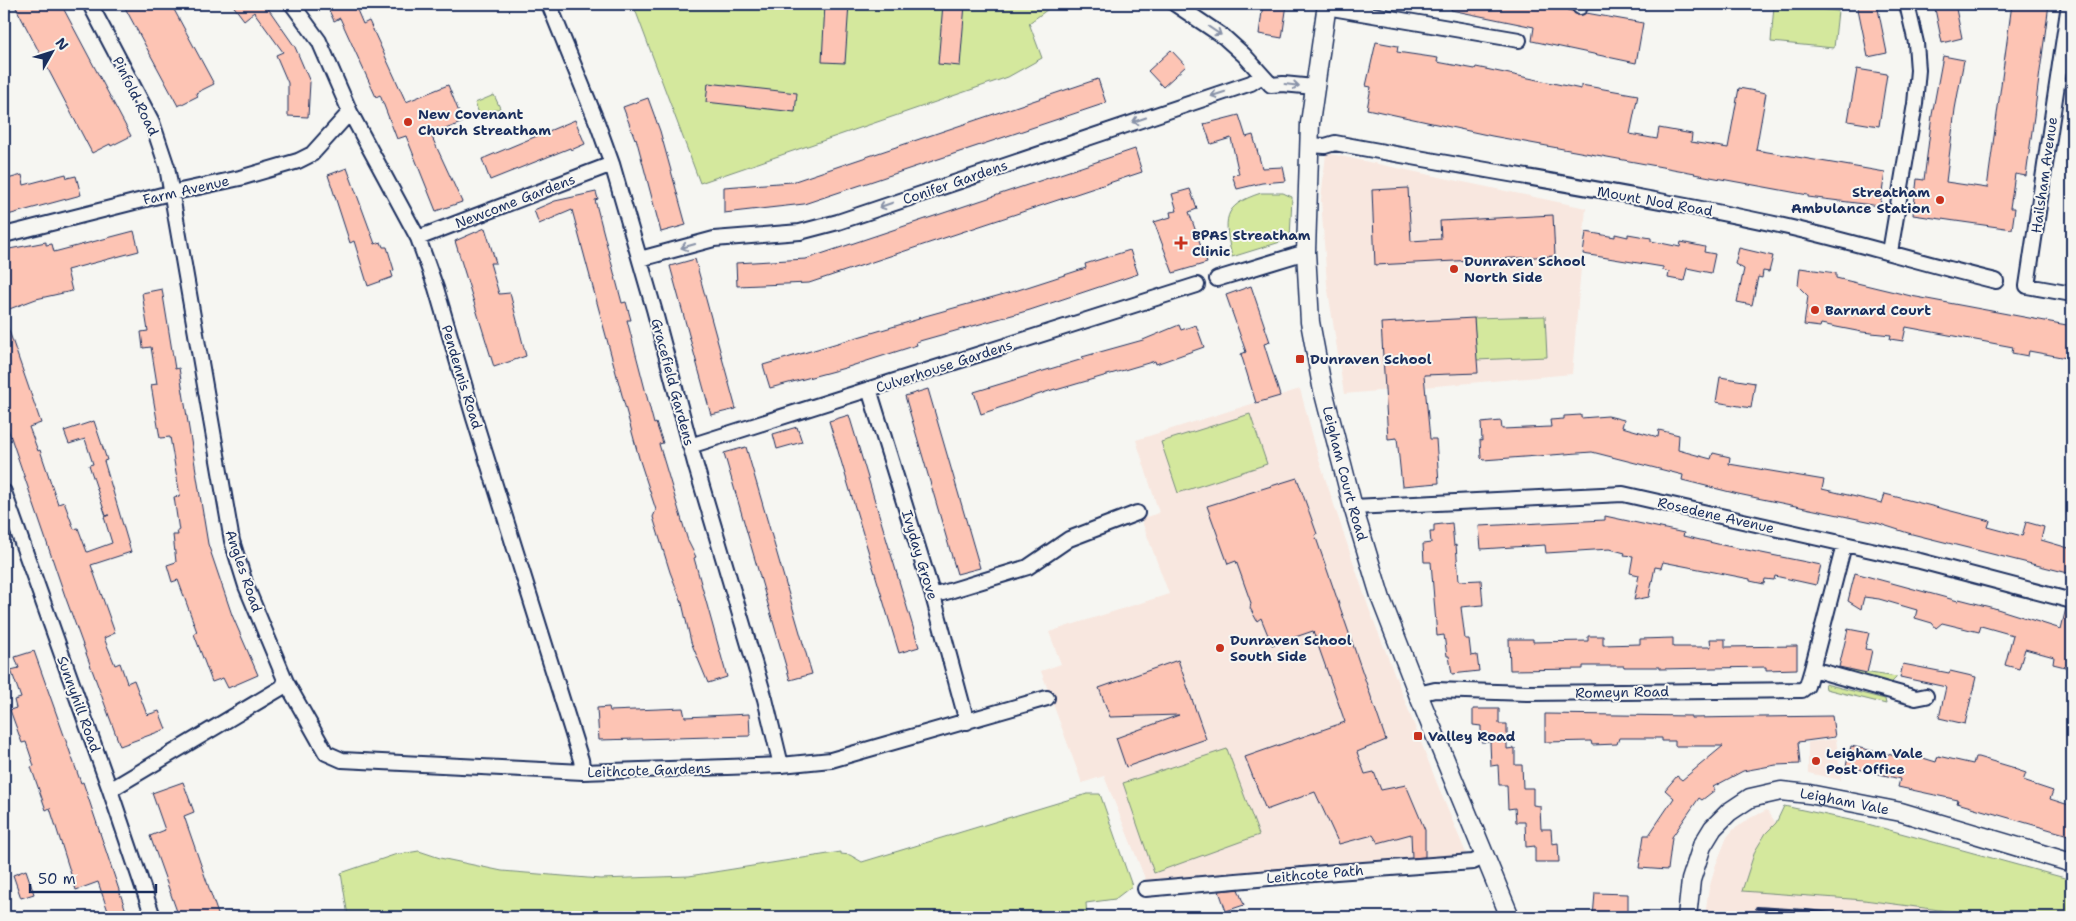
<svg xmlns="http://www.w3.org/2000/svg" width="2076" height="921" viewBox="0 0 2076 921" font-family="'Shantell Sans',sans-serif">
<rect width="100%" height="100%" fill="#f6f6f2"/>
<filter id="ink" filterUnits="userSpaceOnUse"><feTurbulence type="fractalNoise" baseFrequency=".02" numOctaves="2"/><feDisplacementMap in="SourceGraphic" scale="10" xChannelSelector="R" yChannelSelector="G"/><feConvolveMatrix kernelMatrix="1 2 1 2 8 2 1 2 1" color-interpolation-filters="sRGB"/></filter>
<g filter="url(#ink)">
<path fill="#f8e7df" d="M1326,153L1586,208L1572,374L1344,394L1327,284L1321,200Z
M1300,389L1319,460L1368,606L1440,791L1468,858L1146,881L1104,776L1082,783L1041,671L1061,664L1049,632L1169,594L1141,519L1159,513L1136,440Z
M1836,739L1841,780L1808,773V742Z
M1767,810L1776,823L1766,833L1755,851L1743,891L1864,900L1992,917H1705L1708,893L1715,867L1727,837L1733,830L1750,818Z"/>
<path fill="#d4e89d" stroke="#788c7e" d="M633,4H1055L1029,23L1042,58L1008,77L700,183Z
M1774,5L1838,11L1834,48L1771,42Z
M494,95L500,108L480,116L475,103Z
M1261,193H1283L1292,197L1290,239L1232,257C1224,219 1221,206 1261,193Z
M1545,316L1547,357L1476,360L1474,318Z
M1250,414L1267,464L1178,493L1161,442Z
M1830,667L1897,677L1888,686Z
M1825,684L1885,699L1886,704L1826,689Z
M1227,749L1259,835L1154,873L1123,783Z
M1087,794H1100L1132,886L1115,899L1086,903L1087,917H1058V915L1040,917H344L348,916L341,873L394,855L419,851L440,858L502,871L600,879L689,876L841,852V854L850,855L862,862Z
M1784,806L1864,823L2072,880V917H1992L1864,900L1742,891L1755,851L1766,833L1776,823Z"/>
<path fill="#fdc4b4" stroke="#1b2f5e" d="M14,4H61L131,136L111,146L110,144L92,153Z
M123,4H171L214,84L196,93L198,96L178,106Z
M232,4H265L295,47L310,82L308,117L288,116V83L276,55L283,52L254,12L244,20Z
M326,4H372L357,10L363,24L369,21L406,102L448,85L463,122L431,135L462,202L436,211L406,136L397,139L380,95L376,97L340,18L334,21Z
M825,4H849L845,63L822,62Z
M943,4H965L960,66L938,64Z
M1263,4H1287L1282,38L1259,34Z
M1452,4H1569L1567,10L1572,11L1578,15L1586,13L1643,23L1636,63L1532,41L1534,27L1451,10Z
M1857,4H1877L1887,53L1868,57Z
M1934,4H1955L1962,38L1942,43Z
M2012,4H2049L2026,176L2015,174L2010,208H2015L2012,229L1913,215L1917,179L1924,180L1932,115L1943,56L1964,60L1955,109L1946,182L1987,188Z
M1376,42L1398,46L1397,52L1438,58L1437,62L1475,69L1476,67L1581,89V85L1638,95L1630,134L1657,139L1659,128L1692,134L1691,142L1728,148L1739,88L1766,93L1756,150L1885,172L1880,206L1808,197V195L1694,174L1695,173L1492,136L1367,109L1371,87L1366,86Z
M1171,50L1186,66L1163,87L1148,71Z
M1857,69L1887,74L1879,126L1848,121Z
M1098,79L1106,103L804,204L724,213V187L792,182Z
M708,83L797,93L795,112L706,102Z
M648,98L660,131L686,225L661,232L636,138L635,139L623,107Z
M1239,115L1246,137L1253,135L1262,168L1283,167L1286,181L1262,183L1237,189L1232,175L1239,174L1231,138L1211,144L1204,124Z
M575,120L585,144L571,150L570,148L490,180L482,159Z
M1135,149L1142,172L809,283L737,286L736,263L806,259Z
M347,168L375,244L381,242L383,247H387L394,270L391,271L393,277L368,286L354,241L350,243L328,175Z
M66,174L67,178L76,176L81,195L4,216V180L22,175L24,185Z
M1408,188L1411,241L1441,239L1440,221L1553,215L1555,256L1375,265L1372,190Z
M1190,189L1197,209L1189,212L1207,263L1173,273L1154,222L1171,217L1170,212L1177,211L1172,194Z
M596,192L598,199L595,200L622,303L626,302L631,320H627L654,424L656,423L663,443L659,444L688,541L696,557L694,558L727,677L708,683L691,642L682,603L670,572L653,517L656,510L639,458L572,210L539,224L534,210L555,201Z
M485,228L496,263H490L499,294L510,293L526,356L494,367L455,241Z
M134,231L139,251L67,270L72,291L36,299L4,311V275L8,273L4,259V250L46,242V245L52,244L54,252Z
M1586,232L1615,237V234L1628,237V234L1651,238V241L1680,247L1681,242L1705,247L1704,252L1715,254L1711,273L1687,268L1684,281L1668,278L1669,272L1663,270V267L1583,254Z
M1739,248L1773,256L1769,272L1763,271L1762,278L1758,277L1752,305L1737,302L1744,269L1735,264Z
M1130,250L1138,274L1030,310L916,342L917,345L845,368L770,388L763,365L919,319L918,318L1015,291L1086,268L1085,264Z
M695,259L736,409L711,415L670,266Z
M1800,268L1836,273V278L1911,296L2072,326V359L2029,351L2028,356L2012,353L2013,347L1906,327L1903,341L1890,339L1891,335L1862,332L1821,324L1820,327L1804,325L1808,296L1798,286Z
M1251,286L1270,342L1264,344L1280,396L1256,403L1241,354L1246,352L1226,295Z
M162,289L175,369L179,368L208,544L232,615L258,675L228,688L223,678L212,682L194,634L197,632L178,580L172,582L167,565L176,562L173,535H178L177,531H179L174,497L180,496L170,437L160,438L151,385L157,384L151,347L143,348L141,332L148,331L142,293Z
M1474,318L1478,373L1424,375L1430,439H1436L1439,483L1402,486L1397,438L1388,439L1381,323Z
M4,322H6L41,423L29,427L38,451L40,450L58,504L64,502L74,529L78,528L87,552L112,543L104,517L109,515L106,516L89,465L93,464L85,439L69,444L64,431L94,421L107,460L104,461L131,552L91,565L115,633L104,638L115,665L120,663L127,683L134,680L147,715L159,711L166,729L120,746L65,596L4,417Z
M1179,325L1181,330L1196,325L1204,347L1156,364L1155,361L1056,390L1055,389L981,414L974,392L1083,359L1082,357L1143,340Z
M1720,377L1755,383L1751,408L1716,402Z
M928,389L980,568L957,574L905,396Z
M849,415L919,647L899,653L829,421Z
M1581,415V418L1608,416L1624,420L1622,427L1658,437L1659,430L1679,435L1678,450L1711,459L1713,453L1730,457L1729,464L1824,480L1822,489L1882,503L1885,494L1990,521L1988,527L2022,536L2026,522L2044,527L2041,540L2072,549V574L1908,533L1877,523L1738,494L1682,480L1683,475L1592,452L1483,460L1481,458L1480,440L1482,441L1481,423L1501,421L1502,429L1551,427L1550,420L1564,419V416Z
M797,427L802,442L777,449L773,434Z
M746,447L812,674L790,680L724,453Z
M1297,478L1317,534L1315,535L1386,740L1357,752L1365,774L1374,772L1381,790L1406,785L1425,830V857L1412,858L1411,834L1378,843L1373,835L1339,844L1315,792L1266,810L1245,757L1345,722L1313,631L1272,645L1261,618L1257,621L1250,608L1251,603L1236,561L1228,564L1207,506Z
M1605,516L1684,533L1683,536L1722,545L1821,565L1816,585L1775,576L1774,580L1765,579L1764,584L1750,581V579L1663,562L1661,568L1655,567L1649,597L1634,600L1639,575L1630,573L1633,556L1624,555L1625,553L1610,549L1546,553L1545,545L1481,549L1479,526L1605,520Z
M1452,523L1454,546L1456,545L1459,581L1481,580L1483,605L1461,607L1465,639H1469L1471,656L1477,655L1479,671L1452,674L1449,656H1447L1444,635L1437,636L1431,562H1424L1423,544L1431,543L1430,532H1434V525Z
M1855,573L1958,601L1959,599L1994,608L2061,629L2066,608L2072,610V654L2069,668L2053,664L2054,657L2025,649L2019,669L2005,665L2013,635L1981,626L1979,632L1942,623L1936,628L1932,623L1915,618L1917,610L1879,599L1864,597L1861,609L1848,601Z
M1848,629L1869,633L1865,649L1872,650L1867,673L1839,667Z
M1588,636H1603V645L1640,644V639L1673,638V647H1711L1710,639H1725V647L1797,646V669L1766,670V667L1660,669V667H1624V666H1583V669L1510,670L1509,639H1533V642L1588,641Z
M34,651L81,783L83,782L128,917H110L98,882L76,890L50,808L46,810L31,767L34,766L26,742L22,743L10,710L16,708L14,700L21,698L11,670L19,668L15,657Z
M1178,660L1206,739L1126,767L1116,738L1179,715L1110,717L1099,688Z
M1903,664L1949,673L1950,671L1976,677L1965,724L1939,718L1946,687L1900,677Z
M609,707L610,711L683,708L685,717L749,714L750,736L599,740L597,708Z
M1473,709H1499V724H1507V749L1515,748V765H1522L1523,788H1533V805L1540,806L1541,829H1551L1552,844L1558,843L1559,862H1535V846L1526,847L1525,822H1516L1515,808L1508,809L1507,785H1499L1498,765L1491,766L1490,742H1481V726L1473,725Z
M1545,714L1691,716V718L1832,716L1835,737L1798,742L1800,764L1776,765L1743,771L1713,787L1715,790L1702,800L1699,798L1672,837L1668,870L1639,868L1644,835H1649L1674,798L1665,790L1677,776L1682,780L1723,746H1675V741H1662V738H1619L1617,744L1592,745L1591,741L1545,742Z
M1851,746L1905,758L1907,753L1936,762L1938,756L1973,764L1975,757H1978L2015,768L2014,769L2026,773L2023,781L2053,791L2050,799L2072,806V836L1957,803L1958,800L1898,787L1900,779L1846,766Z
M183,782L194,812L184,816L219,917H179L150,836L165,830L152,793Z
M26,870L34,894L21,898L13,875Z
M1238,889L1244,905L1226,911L1219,891Z
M1595,893L1628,894V917H1593Z"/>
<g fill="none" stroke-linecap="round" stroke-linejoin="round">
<g stroke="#1b2f5e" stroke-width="18">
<path id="minor" d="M90,4L152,122L167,167L232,541L246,586L286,682L326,753L342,760L583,772L781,765L831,760L1047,698
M292,4L319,41L350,112L418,238L436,288L474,418L581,760L583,772
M549,4L598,125L612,164L654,309L695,463L765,699L781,765
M1175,4L1224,37L1244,55L1271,85L1283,84L1314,87
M2069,4L2027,286L2072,294
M1326,7L1519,40
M1580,7L1581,4
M1310,145L1325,146L1335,143C1485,171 1638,194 1788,227C1858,243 1926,264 1996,281
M4,235L162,195L240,178L298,161L312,154L350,112
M418,238L612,164
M1890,252L1915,104L1918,70L1916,43L1907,4
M640,259L714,239L800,232L838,222L1251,83L1262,76
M1217,279L1306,252
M869,389L933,596L967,722
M690,446L1197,285
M4,492L110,790L153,917
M1353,507L1623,494L1920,561L2072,601
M933,596L1028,567L1069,539L1137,513
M1812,669L1916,698L1926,696
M1418,694L1435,690L1527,693L1802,690L1807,686L1812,669L1844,545
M110,790L281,688L286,682
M1145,889L1336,872L1473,862L1484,857"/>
</g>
<g stroke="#1b2f5e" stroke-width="21">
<g id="tertiary">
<path id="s1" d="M1327,4L1310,123L1306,252L1310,322L1322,386L1353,507L1381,599L1418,694L1510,917"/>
<path id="s2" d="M1687,917L1691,880L1702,846L1713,828L1729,812L1750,798L1781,791L1809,794L1901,812L2072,863"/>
</g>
</g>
<use href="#minor" stroke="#f6f6f2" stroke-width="14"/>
<use href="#tertiary" stroke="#f6f6f2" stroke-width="18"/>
<path stroke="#1b2f5e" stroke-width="4" d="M1757,908L1806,911L1857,917
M1758,915L1775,917"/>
</g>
<defs><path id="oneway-shaft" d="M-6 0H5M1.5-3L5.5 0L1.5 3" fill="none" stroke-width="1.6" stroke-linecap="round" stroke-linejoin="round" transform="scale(1.25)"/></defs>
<g stroke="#8892a8">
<use href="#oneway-shaft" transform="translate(1215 31) rotate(34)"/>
<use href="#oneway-shaft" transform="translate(1292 85) rotate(7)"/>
<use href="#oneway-shaft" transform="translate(1218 94) rotate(162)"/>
<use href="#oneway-shaft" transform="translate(1139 120) rotate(161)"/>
<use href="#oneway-shaft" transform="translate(886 205) rotate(161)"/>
<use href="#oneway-shaft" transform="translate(688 246) rotate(164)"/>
</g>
</g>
<g fill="#c8321e" stroke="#f6f6f2" stroke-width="2">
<circle cx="408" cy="122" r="5"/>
<circle cx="1940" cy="200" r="5"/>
<path d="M1178.5 235.5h5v5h5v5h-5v5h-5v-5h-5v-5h5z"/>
<circle cx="1454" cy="269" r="5"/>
<circle cx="1815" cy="310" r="5"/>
<rect x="1295" y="354" width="10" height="10" rx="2.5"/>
<circle cx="1220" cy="648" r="5"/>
<rect x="1413" y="731" width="10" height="10" rx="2.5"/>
<circle cx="1816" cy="761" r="5"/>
</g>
<g text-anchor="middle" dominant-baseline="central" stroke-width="4" stroke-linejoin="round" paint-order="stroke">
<g font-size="14" fill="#1b2f5e" stroke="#f6f6f2">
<text transform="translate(136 96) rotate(64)">Pinfold Road</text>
<text transform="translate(2044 175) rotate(-82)">Hailsham Avenue</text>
<text transform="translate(955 182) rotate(-19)">Conifer Gardens</text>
<text transform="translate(186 190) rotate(-13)">Farm Avenue</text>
<text transform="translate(515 201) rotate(-21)">Newcome Gardens</text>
<text transform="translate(1655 201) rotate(10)">Mount Nod Road</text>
<text transform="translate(944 366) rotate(-18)">Culverhouse Gardens</text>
<text transform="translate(462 377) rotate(73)">Pendennis Road</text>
<text transform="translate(673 382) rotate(75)">Gracefield Gardens</text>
<text stroke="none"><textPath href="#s1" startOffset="475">Leigham Court Road</textPath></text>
<text transform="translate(1716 515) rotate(13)">Rosedene Avenue</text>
<text transform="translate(920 555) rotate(73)">Ivyday Grove</text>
<text transform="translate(244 571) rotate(71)">Angles Road</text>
<text transform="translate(1622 692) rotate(-1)">Romeyn Road</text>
<text transform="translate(79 704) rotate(70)">Sunnyhill Road</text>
<text transform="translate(649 770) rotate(-2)">Leithcote Gardens</text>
<text stroke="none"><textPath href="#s2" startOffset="238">Leigham Vale</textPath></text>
<text transform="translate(1315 874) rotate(-5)">Leithcote Path</text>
</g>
<g font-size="14" font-weight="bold" fill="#1b2f5e" stroke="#f6f6f2" text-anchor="start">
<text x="418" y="114">New Covenant<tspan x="418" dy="16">Church Streatham</tspan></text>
<text x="1930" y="192" text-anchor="end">Streatham<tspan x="1930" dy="16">Ambulance Station</tspan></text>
<text x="1192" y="235">BPAS Streatham<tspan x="1192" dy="16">Clinic</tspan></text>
<text x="1464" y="261">Dunraven School<tspan x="1464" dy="16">North Side</tspan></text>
<text x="1825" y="310">Barnard Court</text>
<text x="1310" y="359">Dunraven School</text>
<text x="1230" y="640">Dunraven School<tspan x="1230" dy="16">South Side</tspan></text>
<text x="1428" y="736">Valley Road</text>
<text x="1826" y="753">Leigham Vale<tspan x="1826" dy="16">Post Office</tspan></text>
</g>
</g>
<rect width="2076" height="921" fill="none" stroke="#f6f6f2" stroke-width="20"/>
<rect x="10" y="10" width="2056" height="901" fill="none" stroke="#1b2f5e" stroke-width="2" filter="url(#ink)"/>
<g transform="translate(52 52) rotate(51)" stroke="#f6f6f2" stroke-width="4" paint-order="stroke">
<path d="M0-4L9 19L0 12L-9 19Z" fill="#1b2f5e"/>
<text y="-8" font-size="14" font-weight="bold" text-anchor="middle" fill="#1b2f5e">N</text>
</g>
<path d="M30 884v8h126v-8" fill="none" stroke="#1b2f5e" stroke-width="2.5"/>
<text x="38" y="884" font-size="15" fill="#1b2f5e" stroke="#f6f6f2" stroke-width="4" paint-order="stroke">50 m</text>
</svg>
